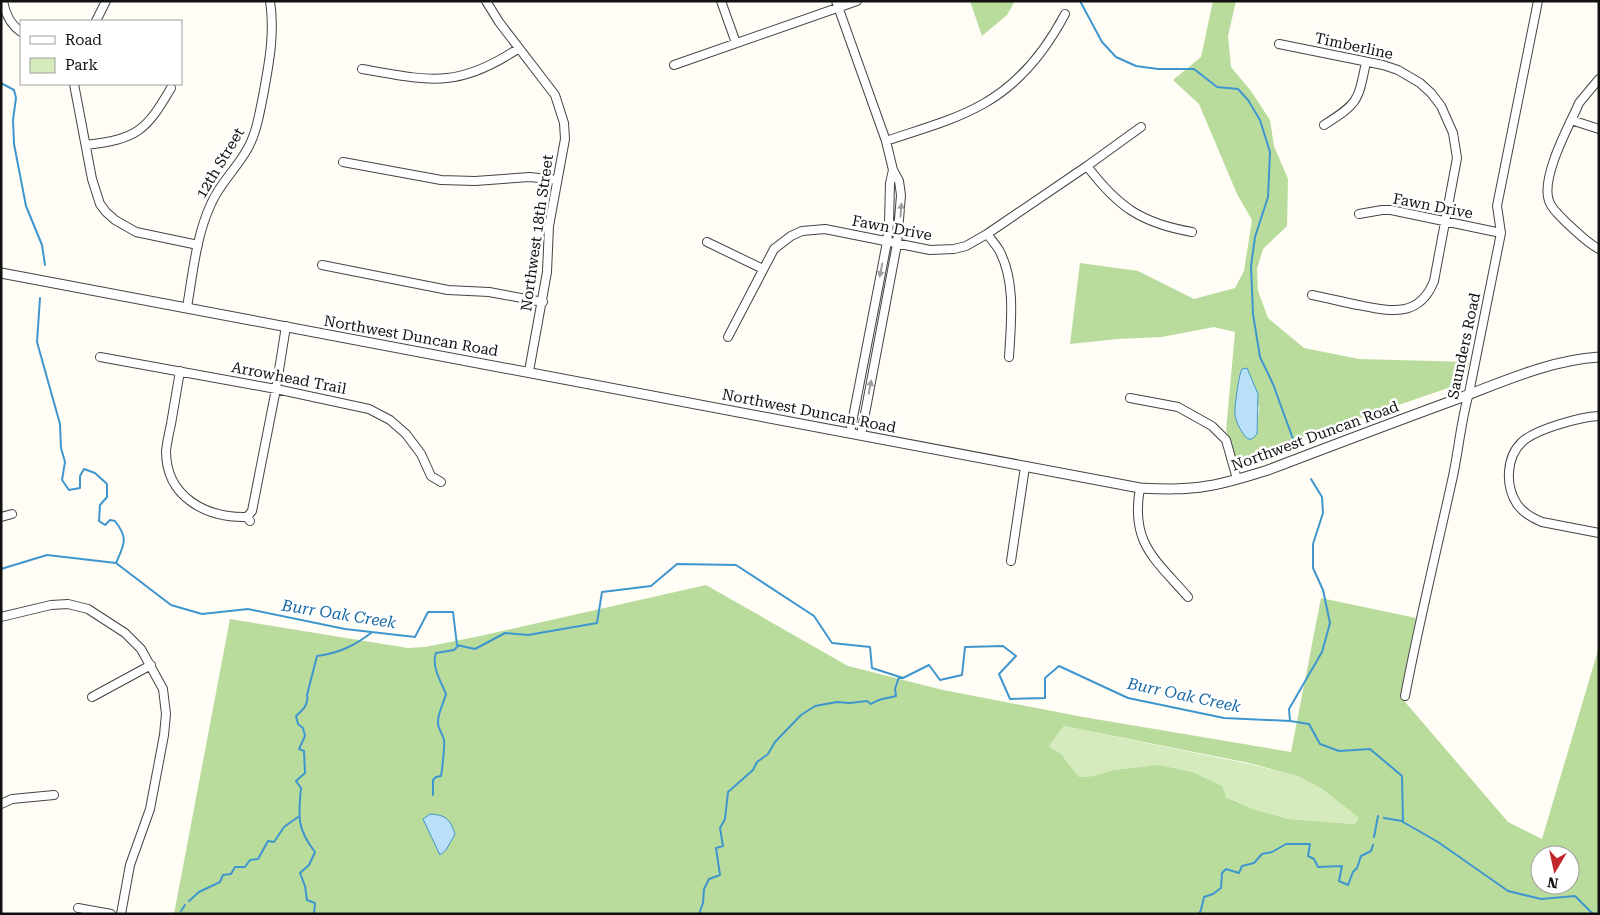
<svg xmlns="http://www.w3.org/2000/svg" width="1600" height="915" viewBox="0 0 1600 915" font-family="'Roboto Serif',serif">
<rect width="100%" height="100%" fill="#fffdf5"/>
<path fill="#d5ebbd" d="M1064,726L1249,764L1300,777L1322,789L1359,818L1355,824L1288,819L1253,809L1158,765L1113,770L1094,776L1079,777L1061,754L1049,746Z"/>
<path fill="#b9dc9c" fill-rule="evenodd" d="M970,1H1015L1007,15L982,36Z
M1213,1H1236L1228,36L1231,67L1251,91L1270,120L1274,146L1288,179L1287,226L1263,249L1257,269L1258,291L1268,318L1304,348L1359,359L1469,362C1466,373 1464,381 1454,386L1302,438L1262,455L1238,459C1231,453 1231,439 1226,431L1235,332L1214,327L1162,337L1118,339L1070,344L1080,263L1138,271L1194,299L1235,288L1244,271L1252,220L1237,194L1199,104L1173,80L1201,57ZM1239,376L1259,407L1257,434L1235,416Z
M706,585L848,666L943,690L1083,717L1291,752L1321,598L1416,618L1400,696L1508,822L1542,839L1599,647V914H174L230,619L408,648L425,647L480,636ZM1064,726L1249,763L1300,777L1322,789L1359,818L1355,824L1288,819L1253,809L1226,797L1222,786L1192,772L1158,765L1113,770L1094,776L1079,777L1061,754L1049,746ZM1540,855H1570V885H1540Z"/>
<path fill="#b9e0f7" stroke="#3f96cf" d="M1247,368L1258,394L1257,434L1252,439H1248C1243,435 1236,423 1235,415C1234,409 1239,373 1242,369Z
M430,814C446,815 450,819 455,834L446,850L440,855L423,819Z"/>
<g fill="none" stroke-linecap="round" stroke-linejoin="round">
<path stroke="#3f96cf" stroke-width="2" d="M1080,1L1102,42L1116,57L1136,66L1158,69H1194L1217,87L1238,89L1248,100L1260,120L1270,152L1268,197L1255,237L1251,266L1253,314L1260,357L1273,384L1293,439
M1,83L14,90L16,98L13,120L14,144L26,206L42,245L45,265
M40,298L37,342L60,424L61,448L65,462L62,480L69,490L80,488V476L84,469L95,473L107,484V497L100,505L99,521L105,525L110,520L115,521C129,539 124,544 116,563
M116,563L171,605L202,614L248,609L345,629L415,637L428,612H453L457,645L475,649L505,633L528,635L597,623L602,592L651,586L677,564L736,565L814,616L832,643L870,647L872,668L903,678L929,665L940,680L962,675L965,647L1003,646L1016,656L999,674L1010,699L1045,698V678L1059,666L1128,698L1224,718L1290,721L1309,724L1320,744L1339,751L1370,749L1402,776L1403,822L1438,842L1508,891L1541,899L1575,896L1593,914
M1,569L47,555L116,563
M1290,721L1289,709L1322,652L1330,623L1323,590L1313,568V544L1323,513L1322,497L1311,479
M433,795V780L436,777L441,776C442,771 445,744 444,740C443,733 437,729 438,721C438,713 444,702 446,694C441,682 431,666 436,653L454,650L458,646
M1384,818L1402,821
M1374,837L1378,816
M189,901L199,892L220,882L223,875L231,874L235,867H245L250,860L258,859L268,841L274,842L284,827L298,817
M181,911L185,905
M314,914L315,903L307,900L305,886L300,873L309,865L315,852C297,829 298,817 301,788L296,781L305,773L304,751L299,749L305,736L303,728L298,724L296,716C303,710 309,704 307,695L317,656C339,653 354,646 371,633
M699,914L703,903L704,889L709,879L720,875L716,848L723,846L720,828L725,819L728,792L753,770L757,762L768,754L775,742L801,715L815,706L837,702L850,703L867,701L871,704C880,698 886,699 896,696L895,689L899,677
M1199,914L1201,910L1204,897L1213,894L1221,888L1222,873L1226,869L1239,873L1242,866L1254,863L1262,854L1272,852L1286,844H1310L1308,856L1314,859L1318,867L1342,866L1339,881L1348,885L1353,872L1357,868L1361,856L1371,851L1373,845"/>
<g stroke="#444" stroke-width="10">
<path id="minor" d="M3,1C5,13 11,25 21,32
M486,1L499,22L555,95L564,123L565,139L549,226L547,272L529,371
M721,1L736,43
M836,1L886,141L893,170L899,181L901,195L897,244L861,435
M96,21L106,1
M1279,44L1383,65L1398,70L1420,83L1431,93L1441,106L1453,133L1457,158L1434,281C1419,319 1389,311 1358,305C1343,302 1327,298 1312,295
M674,65L857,1
M362,69C430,81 458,89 519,48
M1599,79L1579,103L1576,110C1566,131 1541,179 1549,201C1552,210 1562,218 1569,225C1578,233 1587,243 1599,249
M74,84L92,179L100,204L106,212L115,220L136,232L198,245
M1571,120L1599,129
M1324,125C1359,103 1358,101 1366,62
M886,141C918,130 953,121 983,104C1019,84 1046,50 1065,14
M86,145C137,139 146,131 171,88
M343,162L441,180L475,181L530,177L557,180
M1087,166C1118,207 1141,223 1192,232
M1359,214L1382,210H1391L1501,233
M987,234C991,239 996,245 999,250C1016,281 1011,323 1009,357
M707,242L763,269
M322,265L448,290L489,292L543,302
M187,307C193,273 196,236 211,204C219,185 234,171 245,153C256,136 259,116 263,96C269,64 275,33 270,1
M728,337L774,249L791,236L802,231L825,229L930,250L954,249L966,246L987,234L1087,166L1141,127
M100,357L276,389L369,409L390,420L406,434L421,454L431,476L441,482
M180,371C177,389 174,407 171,424C169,433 167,442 166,451C166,497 206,518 247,517
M1130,398L1178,407L1212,426L1226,440L1237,479
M1599,416C1580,417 1536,429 1522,442C1506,457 1505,486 1517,504C1523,513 1532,518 1542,522L1599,533
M850,433L887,242L889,223L890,183L893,170
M1140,488C1130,543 1155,559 1188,597
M1,517L12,514
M250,521L247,517L252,511L276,389L286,326
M1011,561L1025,467
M1,617L51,605L68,604L88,609L125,633L141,649L163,689L166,714L164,735L150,809L130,865L121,914
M1405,696C1419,622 1437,549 1453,476C1459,448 1461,420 1469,393L1501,233L1497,206L1538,1
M92,697L151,665
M1,804L12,799L54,795
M78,908L111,914"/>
</g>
<g stroke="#444" stroke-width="11">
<path id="tertiary" d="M1,273L1140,488C1162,489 1185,490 1207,486C1228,483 1248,476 1268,470C1331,446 1394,422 1457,399C1502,382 1550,360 1599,357"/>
</g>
<use href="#minor" stroke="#fff" stroke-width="8"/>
<use href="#tertiary" stroke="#fff" stroke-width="9"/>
</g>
<defs><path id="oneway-solid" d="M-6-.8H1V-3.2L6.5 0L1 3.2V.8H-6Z" transform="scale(1.25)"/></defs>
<g fill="#a0a0a0">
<use href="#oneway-solid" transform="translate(901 210) rotate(-86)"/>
<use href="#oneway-solid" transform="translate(881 270) rotate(101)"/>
<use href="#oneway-solid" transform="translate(870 387) rotate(-79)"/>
</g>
<g text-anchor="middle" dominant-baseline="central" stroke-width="5" stroke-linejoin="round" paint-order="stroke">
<g font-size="15" fill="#111" stroke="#fff">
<text transform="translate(1354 46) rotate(12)">Timberline</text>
<text transform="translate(220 163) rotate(-59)">12th Street</text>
<text transform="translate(1433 206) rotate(11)">Fawn Drive</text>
<text transform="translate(892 228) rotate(11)">Fawn Drive</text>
<text transform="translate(537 233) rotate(-82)">Northwest 18th Street</text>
<text transform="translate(411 336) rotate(10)">Northwest Duncan Road</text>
<text transform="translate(1464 346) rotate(-78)">Saunders Road</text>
<text transform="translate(289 378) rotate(11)">Arrowhead Trail</text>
<text transform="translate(809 411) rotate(11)">Northwest Duncan Road</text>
<text transform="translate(1315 436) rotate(-20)">Northwest Duncan Road</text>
</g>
<g font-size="16" font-style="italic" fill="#1768a6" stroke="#fff">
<text transform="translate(339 614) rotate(9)">Burr Oak Creek</text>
<text transform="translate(1184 695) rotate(12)">Burr Oak Creek</text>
</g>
</g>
<rect width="1600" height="915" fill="none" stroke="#111111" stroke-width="5"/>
<rect x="20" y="20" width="162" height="65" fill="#ffffff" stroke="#a0a0a0"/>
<rect x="30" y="36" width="25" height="8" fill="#ffffff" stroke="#a0a0a0"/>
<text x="65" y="45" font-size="15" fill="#111111">Road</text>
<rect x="30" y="58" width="25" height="15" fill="#d5ebbd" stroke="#a0a0a0"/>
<text x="65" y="70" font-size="15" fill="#111111">Park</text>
<g transform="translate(1555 870) rotate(189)"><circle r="24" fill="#ffffff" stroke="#a0a0a0"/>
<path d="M0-4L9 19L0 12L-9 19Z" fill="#c4262e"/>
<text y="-8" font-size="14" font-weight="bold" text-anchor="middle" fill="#111111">N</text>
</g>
</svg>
